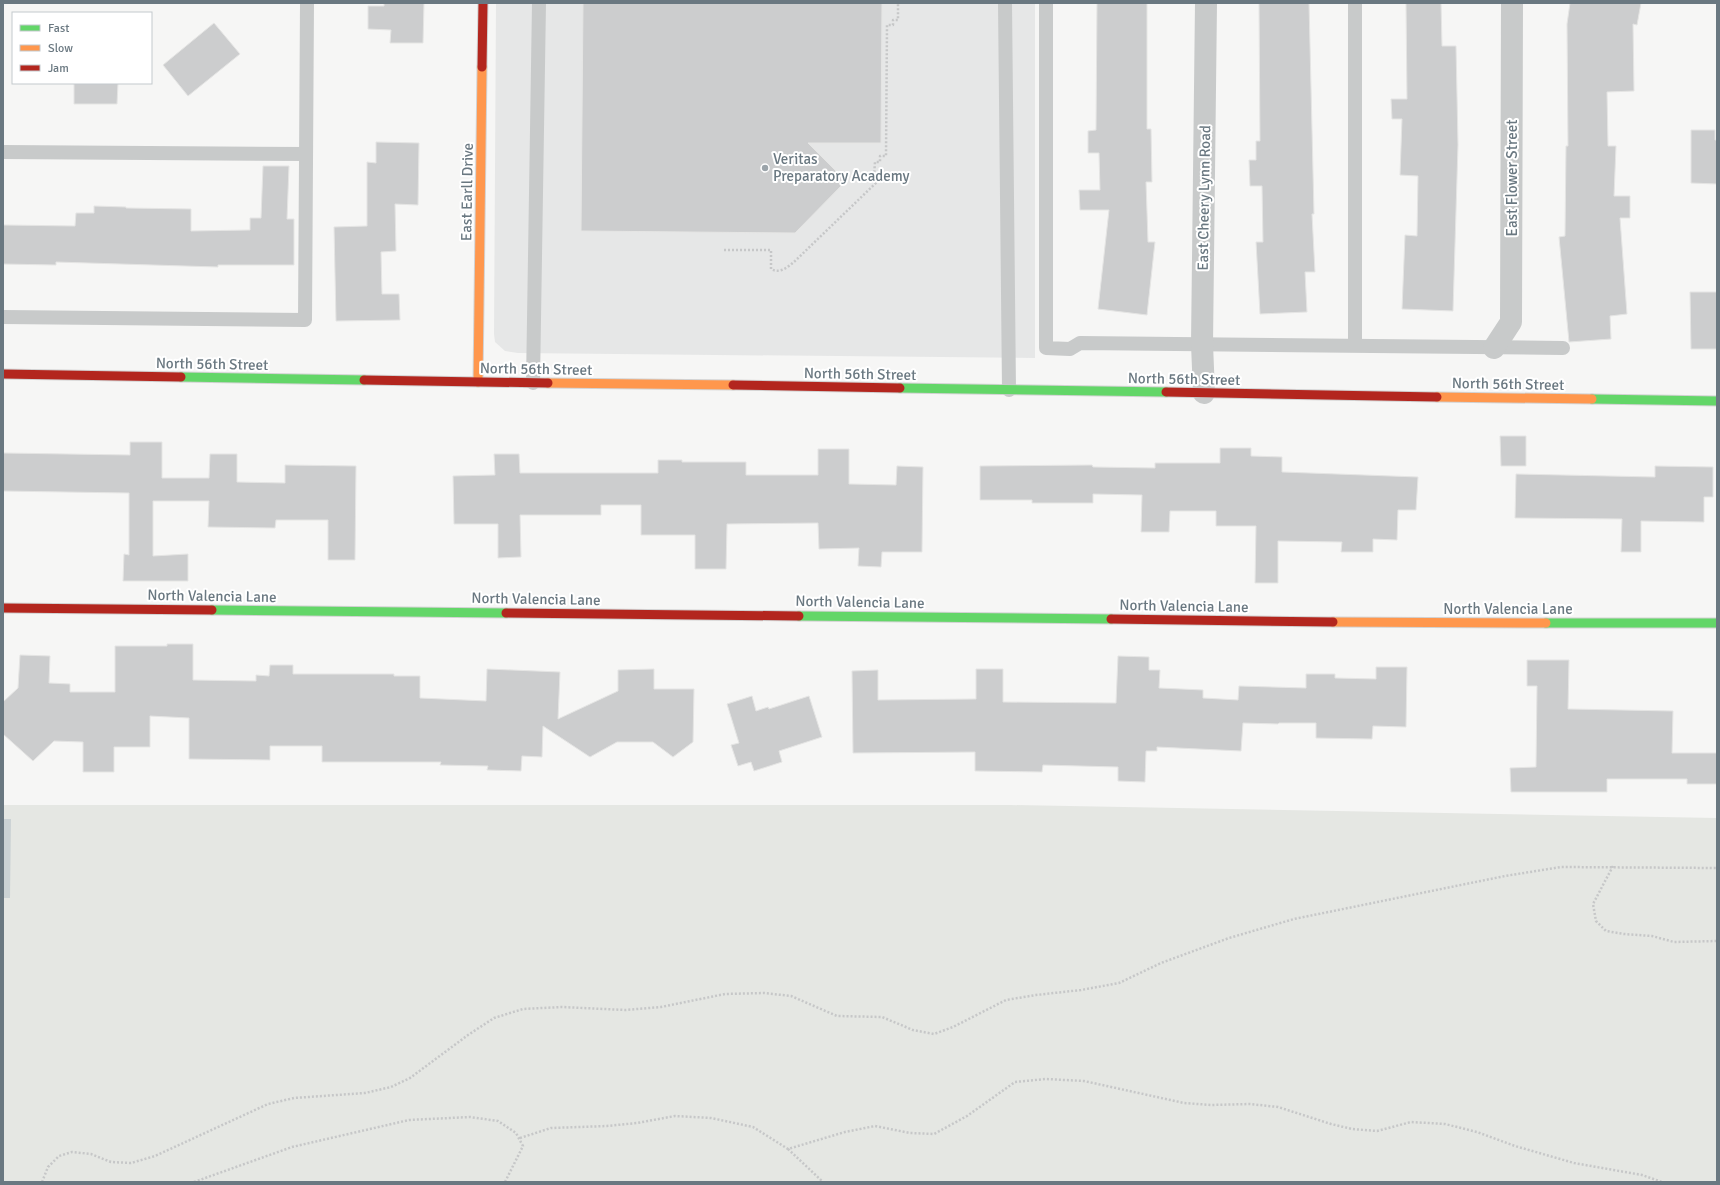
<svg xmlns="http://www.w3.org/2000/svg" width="1720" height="1185" viewBox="0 0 1720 1185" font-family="Signika,sans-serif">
<rect width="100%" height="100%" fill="#f6f6f5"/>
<path fill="#e6e7e7" d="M496,3H1035V358L518,353L505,351L495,342L494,334Z"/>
<path fill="#e5e7e3" d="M3,805H1011L1717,818V1182H3Z"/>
<path fill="#cbd2d4" d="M3,819H11L10,898H3Z"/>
<path fill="#cccdce" stroke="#e5e5e4" d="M384,3H424L423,43H390L391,30L368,29V6H384Z
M583,3H882L881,143H808L846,181L795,233L581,231Z
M1097,3H1147V129H1151L1152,182H1146L1148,242H1155L1147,315L1098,309L1109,210H1080L1079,190H1100L1099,153H1088V131L1096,130Z
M1259,3H1309L1314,214H1312L1315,272H1305L1307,312L1260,314L1256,242H1263L1262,186H1250L1249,160H1256V141H1260Z
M1406,3H1441L1442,46H1456L1458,145L1453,311L1402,309L1405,235L1417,236L1418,176L1400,175L1402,119H1392L1391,99H1407Z
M1570,3H1641L1637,25L1633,24L1634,91L1607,92L1608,146H1616L1614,196H1630V218H1620L1627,314L1610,316L1611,339L1569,342L1559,237L1565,236L1566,146H1568L1567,24Z
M214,23L240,54L188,96L163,65Z
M74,83H118L117,104H74Z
M1691,130H1715V140H1717V184L1691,183Z
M376,142L419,143L418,205L395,204L396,251L381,252L382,294H399L400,320L336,321L334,227L367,226V162L376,163Z
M263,166H289L287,219H294V265H218V267L56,262V265L3,264V225L75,226L76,213H94V206L126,207V208L191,209V231L250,230V218H261Z
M1690,292H1717V349H1691Z
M1500,436H1526V466H1501Z
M130,442H162V478H209L210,454H237V482L285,483V465L356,466L355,560H328V520H276L275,528L208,527L209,501H153V556L188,554V581H123L124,554L129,555V493L3,491V453L130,455Z
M1220,448H1251V456L1282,457V472L1418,477L1416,510H1398L1397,540L1373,539V552H1341L1342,542L1278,541V583H1255L1256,526H1216V511H1170L1169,532H1141L1142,495L1093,494V503H1032V500H980V466L1092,465L1093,467L1155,468V463H1220Z
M818,449H849V484L896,485L897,466L923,467L922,552H882L881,567L858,566L859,548L819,549L818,523L727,524L726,569H695V535H641V505H601V515H520L521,557L498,558V524H454L453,476L495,475L494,454H519L520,473H658V460H682V462H746V475H818Z
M1655,466L1713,467V497H1704V522L1641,521V552H1621L1622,519L1515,518L1516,474L1655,477Z
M167,644H193V680L256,681V675L269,676L270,665H293V674H394V676H420V698L486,701L487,669L560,672L558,719L618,691V670L654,669V689H694L693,742L673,757L653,742H617L590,757L543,726L542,757L522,756L521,771L487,770L488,766L440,765L441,762H322V746H270V760L189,759V718L150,716V747H114V772H83V742L54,741L33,761L3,734V702L18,688L20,655L50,656L49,683L70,684V692H115V646H167Z
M1118,656L1149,657V670H1160L1159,688L1203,690V698L1238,700L1239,686L1306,688V674H1335V678L1376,679V667H1407L1406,727L1373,726L1372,739L1316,738V723H1279L1278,724L1243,723L1241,751L1157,747V751H1146L1145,782L1118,781V767L1043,765L1042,772L975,771V752L853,753L852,671L878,670V700L976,699V669H1003V702L1116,703Z
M1527,660H1569L1568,709L1673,711L1672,753H1717V784H1687V779H1607V792H1511L1510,768L1536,767L1537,686H1527Z
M752,696L756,711L768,707L769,709L809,696L822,737L779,751L782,762L754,771L751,762L738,766L731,745L739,743L727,704Z"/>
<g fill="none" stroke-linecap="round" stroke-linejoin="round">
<g stroke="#d2d2d2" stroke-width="11">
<path id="fast" d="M181,377L364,380
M900,388L1166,392
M1592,399L1717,401
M212,610L506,613
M799,616L1111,619
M1546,623H1717"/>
</g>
<g stroke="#d2d2d2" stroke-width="11">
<path id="slow" d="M478,382L482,67
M548,383L733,385
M1437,397L1592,399
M1333,622L1546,623"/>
</g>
<g stroke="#d2d2d2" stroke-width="11">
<path id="jam" d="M482,67L483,3
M3,374L181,377
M364,380L548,383
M733,385L900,388
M1166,392L1437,397
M3,608L212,610
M506,613L799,616
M1111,619L1333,622"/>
</g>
<path stroke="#c6c7c8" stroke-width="2.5" stroke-dasharray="2 2" stroke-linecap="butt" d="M724,250H771V269C780,274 788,267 795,261L879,180L874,176L875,162H880V156H886L887,25H893V20H898V3
M1613,866L1593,904L1596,921L1606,931L1624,934L1652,936L1674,942L1717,941
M520,1138L551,1128L607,1126L637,1123L675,1116L711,1118L753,1127L788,1149L845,1132L875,1126L910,1133L934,1134L967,1116L1015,1082L1046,1079L1084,1081L1184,1103L1211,1105L1250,1104L1278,1107L1331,1124L1352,1129L1377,1131L1411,1122L1445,1124L1477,1132L1515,1146L1574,1163L1642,1175L1662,1182
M788,1149L823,1182
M42,1182L48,1167L59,1156L72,1152L91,1154L111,1162L131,1163L155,1156L268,1104L294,1098L365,1093L391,1087L410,1078L468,1035L494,1018L523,1009L562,1007L625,1010L661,1007L725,994L764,993L791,996L837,1016L882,1017L913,1030L934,1034L953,1027L1006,1000L1036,995L1081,990L1119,983L1161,963L1229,938L1294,919L1505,876L1561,867L1717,868
M194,1182L292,1147L409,1120L470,1117L498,1121L516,1133L523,1146L505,1182"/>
<path stroke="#c8caca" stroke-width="14" d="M1005,3L1009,390
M1046,3V348L1070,349L1080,343L1563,348
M1355,3V345
M3,152L306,154
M3,317L305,320L307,3
M533,383L539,3"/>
<path stroke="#c8caca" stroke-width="22" d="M1494,348L1511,322L1512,3
M1204,393L1202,344L1206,3"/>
<use href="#fast" stroke="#63d668" stroke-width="9"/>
<use href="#slow" stroke="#ff974d" stroke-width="9"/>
<use href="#jam" stroke="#b3261e" stroke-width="9"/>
</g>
<circle fill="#9ba4aa" stroke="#fff" stroke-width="1.5" cx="765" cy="168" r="4"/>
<g text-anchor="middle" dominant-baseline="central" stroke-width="4" stroke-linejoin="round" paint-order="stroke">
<g font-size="15" fill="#6a7881" stroke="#fff" text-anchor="start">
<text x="773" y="159">Veritas<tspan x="773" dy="17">Preparatory Academy</tspan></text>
</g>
<g font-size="15" fill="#6a7881" stroke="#fff">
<text transform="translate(1512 178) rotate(-90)">East Flower Street</text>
<text transform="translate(467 192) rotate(-89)">East Earll Drive</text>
<text transform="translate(1204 198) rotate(-89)">East Cheery Lynn Road</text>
<text transform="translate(212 364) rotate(1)">North 56th Street</text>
<text transform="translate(536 369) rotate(1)">North 56th Street</text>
<text transform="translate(860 374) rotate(1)">North 56th Street</text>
<text transform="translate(1184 379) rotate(1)">North 56th Street</text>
<text transform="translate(1508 384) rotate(1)">North 56th Street</text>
<text transform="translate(212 596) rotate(1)">North Valencia Lane</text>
<text transform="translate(536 599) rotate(1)">North Valencia Lane</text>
<text transform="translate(860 602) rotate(1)">North Valencia Lane</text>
<text transform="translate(1184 606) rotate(1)">North Valencia Lane</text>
<text x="1508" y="609">North Valencia Lane</text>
</g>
</g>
<rect width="1720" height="1185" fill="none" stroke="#6a7881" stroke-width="8"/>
<rect x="12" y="12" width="140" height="72" fill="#ffffff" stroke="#c3c9cd"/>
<rect x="20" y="25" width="20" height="6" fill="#63d668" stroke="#c3c9cd"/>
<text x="48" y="32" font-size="12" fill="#6a7881">Fast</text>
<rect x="20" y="45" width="20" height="6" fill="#ff974d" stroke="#c3c9cd"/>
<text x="48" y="52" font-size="12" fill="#6a7881">Slow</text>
<rect x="20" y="65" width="20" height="6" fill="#b3261e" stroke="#c3c9cd"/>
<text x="48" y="72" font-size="12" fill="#6a7881">Jam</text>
</svg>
